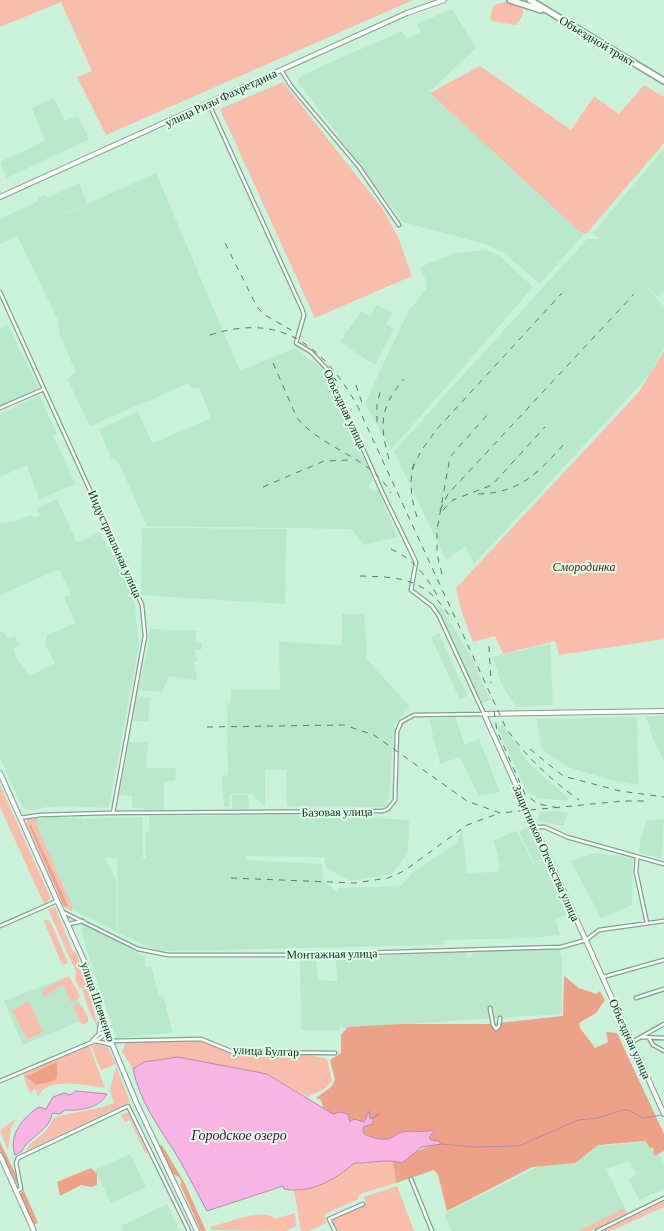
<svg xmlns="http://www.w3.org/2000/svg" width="664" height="1231" viewBox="0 0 664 1231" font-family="'Crimson Pro',serif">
<rect width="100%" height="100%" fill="#caf3da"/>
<path fill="#b9e8ca" d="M452,9L476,48L429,92L584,234L540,284L504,253L485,244L403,222L298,82V78L318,68L402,31L406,39L421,32L417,24Z
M54,98L65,121L78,116L89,139L7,178L0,162L45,141L32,108Z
M664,149V291L658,297L643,283L664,307V347L650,374L474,564L466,546L446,560L394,451L587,239H599L593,233Z
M156,173L240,371L295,348L322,368L373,480L369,485L371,490L378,491L398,537L363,545L352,529L147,526L118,461L111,458L99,429L138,412L151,441L154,443L211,418L199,387L193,389L189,383L90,426L67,378L76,373L60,335L58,320L17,236L0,244V219L39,201L38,198L46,195L47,198L79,183L87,203L39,226Z
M486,250L499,255L533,287L391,450L365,403L408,312L426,289L427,283L420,267L455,253Z
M377,305L392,313L386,324L394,329L375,365L340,342L361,311L370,316Z
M8,325L39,388L0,405V329Z
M39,395L57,434L53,436L76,484L39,499L27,465L0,477V414Z
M57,499L77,543L100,532L107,547L110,546L134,598L139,645L109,808L65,806L47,807L32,811L22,807L0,758V632L3,631L7,639L15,636L20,646L13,649L18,661L30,676L55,663L45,644L47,635L76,623L64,597L71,594L59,569L0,595V522L5,524L11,521L12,523L31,515L33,518L40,515L37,508Z
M142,528L286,529L285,604L141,595Z
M440,605L475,664L490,700L481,704L436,606Z
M342,614H364L367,659L410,707L394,725L389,797L386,807L287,806L286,770H265V806L251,794H230L229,807H224L222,776L228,775L227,705L231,702V690H280L279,642L342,645Z
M149,629L196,631V643H202L201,650H193L196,653L197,661L194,662L197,680L169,676L162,692L138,690L148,648Z
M439,633L467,696L460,700L431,637Z
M550,644L553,705L516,707L501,683L493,657Z
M137,696L150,698L148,721H133Z
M646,716H664V761L653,739Z
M455,717L465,745L479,739L500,792L479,796L460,757L440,764L429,719Z
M637,717L638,785L610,780L568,767L542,750L537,719Z
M502,724L528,762L568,798L566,801L537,798L532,793L528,794L497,727Z
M129,742H148L146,768H176L175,780L164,782V810L132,808V796L119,795Z
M232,795H248L249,808L232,809Z
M557,811L568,813L563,826L538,821L539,812Z
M325,815L409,820L408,853L392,874L350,881L326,868L324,857L247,856L246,860L322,864L323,880L338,893L337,888L401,886L411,874L457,843L462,830L467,873L498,872L500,867L494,840L517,831L533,863L543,861L567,914L555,920L560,935L532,938L444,940V945L159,951L118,933L117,858H104L84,819L142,817L143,859L146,858V832L149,831V816Z
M52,817L83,819L116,879L117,932L71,909L34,823L37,819Z
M664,819L661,859L638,852L646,821Z
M529,827L543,859L534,862L519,831Z
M596,853L633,858L632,905L601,918L571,861Z
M85,923L145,957V967L151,966L159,996H163L173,1033L116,1038L86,948L81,925Z
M559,947L562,961V1014L416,1023L413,1026L346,1029L339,1025L340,1030H301L300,958H312L316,961L318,980L337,981L336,958L467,952V958L472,957V952Z
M66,977L85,1019L23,1045L4,1001Z
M593,1139L597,1146L654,1141L664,1164V1189L639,1200L628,1179L637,1174L629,1161L606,1169L625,1208L578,1231H452L444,1214Z
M130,1154L146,1187L111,1203L95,1170Z
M167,1204L180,1231H124L121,1226Z"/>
<path fill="#f8bdab" d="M0,0H413L106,135L77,77L92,71L61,2L0,27Z
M505,2L523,7V15L516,25L492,21L490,17L494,5Z
M480,66L571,130L594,96L619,114L644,85L664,97V143L586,234L579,231L430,93Z
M283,82L382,208L398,237L412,276L315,318L220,109Z
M664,351V639L559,655L555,641L503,654L495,636L473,642L461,610L456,588L639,392Z
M0,785L51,899L44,904L0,807Z
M38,818L36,824L72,906V911L64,907L26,823L28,819Z
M55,907L73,952L76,953L86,977L98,1028L89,1011L82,988H79L75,979L76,972L48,909Z
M47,920L50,921L68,963L62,965L44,921Z
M69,976L80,996L78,999L71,1002L63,985L43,997L41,991Z
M26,1002L30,1003L42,1030L40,1034L27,1039L12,1011Z
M79,1002L88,1016V1022L82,1025L73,1006Z
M126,1041H204L232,1053L305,1054L327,1059L332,1081L326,1088L307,1097L267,1074L178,1057L144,1062L133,1069L122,1052Z
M96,1044L108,1048L116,1064L101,1070L91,1046Z
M89,1045L105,1088C86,1086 45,1075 38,1098L36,1090H33L32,1093L29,1092L23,1074Z
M116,1066L130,1102L26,1151L29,1145L46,1131L54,1118C74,1111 95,1111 114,1103L110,1091Z
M128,1112L148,1154L145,1153L130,1120L125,1122L121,1115Z
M16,1119L11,1128L8,1151L0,1130Z
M387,1159L393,1162L396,1183L360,1194L358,1199L325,1214L326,1223L309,1231H301L294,1190C310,1191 343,1175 354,1163L365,1164Z
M397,1186L414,1231H338L331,1218L366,1203L364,1197Z
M664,1201V1207L611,1231H602Z
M625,1208L627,1213L591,1231H578Z
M295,1213L296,1226L286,1231L211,1230V1227C226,1223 263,1207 275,1219Z"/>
<path fill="#eea189" d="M29,825H31L68,906H64Z
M564,976L579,988L596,994L600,991L605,1000L596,1013L579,1023L580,1028L595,1048L608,1042L606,1032L617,1033L664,1134V1151L654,1156L653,1147L650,1148L645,1141L598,1145L575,1163L532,1167L447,1211L438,1175L434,1170L396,1183L393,1162C412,1158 421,1145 441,1144L439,1141L431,1140L429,1137L434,1132L432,1130C421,1133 412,1130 401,1132C396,1134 392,1139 387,1139C379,1140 365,1137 362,1130L366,1125L373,1122V1118H369L370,1111L363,1122H351L340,1112L333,1114L324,1110L321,1100L316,1098L331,1087L335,1080L330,1060L341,1053V1035L348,1027L401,1024H489L563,1016Z
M57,1062V1078L51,1082L35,1085L32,1081L25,1077Z
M0,1142L17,1177L19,1188L0,1150Z
M162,1145L184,1182L206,1231H201L180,1184L182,1183L179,1177L173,1174L159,1146Z
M91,1168L97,1174V1185L91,1187L81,1185L60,1196L57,1182Z
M24,1191L38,1223L33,1225L19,1194Z"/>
<path fill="#f8b4e4" stroke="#b489a8" d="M178,1057L267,1074L333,1114L340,1112L348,1114L350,1122L354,1119L364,1122L369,1111L370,1119L380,1114L373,1118V1124L363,1127L364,1134C370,1137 380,1140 387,1139C392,1139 396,1134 401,1132C412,1130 421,1133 432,1130L434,1132L429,1137L431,1140L439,1141L441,1144L422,1147L402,1163C385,1158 371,1164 354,1163C336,1180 310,1194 284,1189L283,1186L207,1211C196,1190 185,1169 173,1149C156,1123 140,1101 133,1069L144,1062Z
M76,1091L107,1094C100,1108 79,1111 65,1110L60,1114L52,1113C51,1130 27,1138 22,1151L15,1155C8,1135 23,1117 39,1107L46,1109L53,1097L64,1093L70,1095Z"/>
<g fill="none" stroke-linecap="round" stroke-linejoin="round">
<path stroke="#b489a8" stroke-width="1" d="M441,1144L475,1147L519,1146L578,1120L597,1118L623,1110H629L643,1118L662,1115"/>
<g stroke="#7ca28b" stroke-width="5">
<path id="minor" d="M281,70L291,86L359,167L399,225
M0,292L142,605L145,636L113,813
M0,408L44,389
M20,818L40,815L108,813L383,811L388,809L395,800L397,732L401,722L414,715L484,714L439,616L432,606L411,590L416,562L383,494L328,370L311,352L296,343L304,315L302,309L209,104
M536,827H545L567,837L664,864
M637,858L636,872L647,923
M63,912L138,949L168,955H295L561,947L586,940L599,930L664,921
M69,924L83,921
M0,926L57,901
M603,977L664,960
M636,998L664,989
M490,1008L493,1025L496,1029L499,1026L500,1018
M99,1033L101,1016
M641,1037L664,1038
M649,1038L653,1045L664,1051
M96,1041L107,1033
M110,1041L201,1039L233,1052L335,1053
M91,1042L99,1034L107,1032
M632,1042L664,1024
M0,1081L90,1043L96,1041L112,1045
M411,1179L432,1231
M16,1191L21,1189L16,1163L18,1158L128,1106L189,1231
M335,1231L329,1219L363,1204
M597,1231L664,1198"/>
</g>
<g stroke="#7ca28b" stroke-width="6">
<path id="major" d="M0,197L407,13L444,0
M664,711L484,714L664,1114
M0,773L86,965L107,1032L136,1102L197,1231
M0,1155L34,1231"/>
</g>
<g stroke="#7ca28b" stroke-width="8">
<path id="highway" d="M510,0L541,10
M530,0L664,81"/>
</g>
<use href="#minor" stroke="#fff" stroke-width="2.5"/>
<use href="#major" stroke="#fff" stroke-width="4"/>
<use href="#highway" stroke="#fff" stroke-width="5"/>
<path stroke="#5d7667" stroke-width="1" stroke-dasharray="6 6" stroke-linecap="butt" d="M225,243L257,307L265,315L291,330
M210,335C281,312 322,345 357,405L506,728C526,757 550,779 579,800
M273,363L297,418C324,450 371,457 391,493
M356,385L362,403
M377,422V403L381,389
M389,459C379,424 380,407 404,379
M414,464C408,484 412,503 419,523
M412,469L421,451L437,429L562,293
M263,487L324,461L349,460
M478,494C520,493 538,473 564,444
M440,510L448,494L634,294
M443,510L453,500L492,485L545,427
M391,549C413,559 425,574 437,595
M442,574L437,554V530L450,457L488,414
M360,576C404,577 427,579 452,620
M489,646L491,683
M494,711L497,731L525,794L538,804L559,808
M207,727L344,725L374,735L467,801L500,813L623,801H649
M530,749L563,776L620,791L664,797
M231,878L355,883L388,878L404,871L467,825L500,813"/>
</g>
<g text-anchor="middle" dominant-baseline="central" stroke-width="4" stroke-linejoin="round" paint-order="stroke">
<g font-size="12" fill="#16251c" stroke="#defee9">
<text transform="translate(597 41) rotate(31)">Объездной тракт</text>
<text transform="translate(221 98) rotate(-25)">улица Ризы Фахретдина</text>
<text transform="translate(345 409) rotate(65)">Объездная улица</text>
<text transform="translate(115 544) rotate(66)">Индустриальная улица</text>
<text transform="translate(337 812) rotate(-1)">Базовая улица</text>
<text transform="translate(546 853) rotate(66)">Защитников Отечества улица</text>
<text transform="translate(332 954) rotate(-1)">Монтажная улица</text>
<text transform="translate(98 1002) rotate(71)">улица Шевченко</text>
<text transform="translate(630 1039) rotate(66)">Объездная улица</text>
<text transform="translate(266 1051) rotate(2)">улица Булгар</text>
</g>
<g font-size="12" font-style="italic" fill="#5a1701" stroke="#defee9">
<text x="584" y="567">Смородинка</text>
</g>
<g font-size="14" font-style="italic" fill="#540445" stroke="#defee9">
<text x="239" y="1135">Городское озеро</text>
</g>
</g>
</svg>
